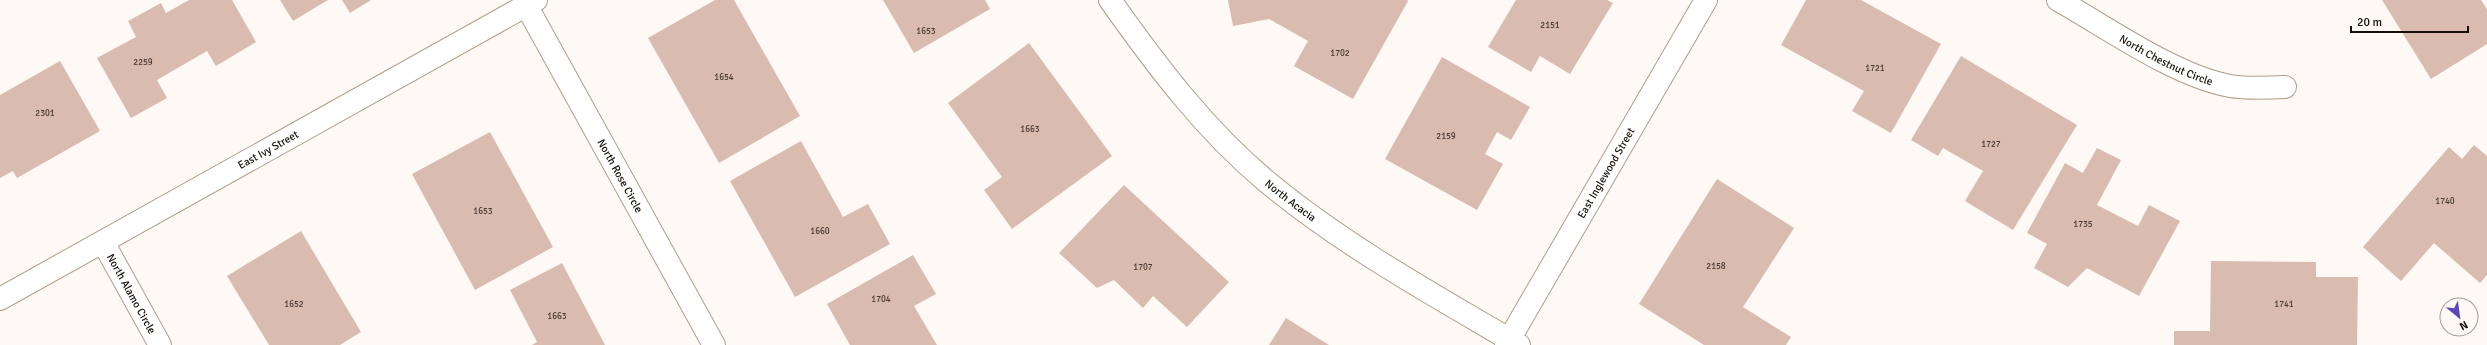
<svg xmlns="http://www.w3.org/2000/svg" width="2487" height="345" viewBox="0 0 2487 345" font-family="Signika,sans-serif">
<rect width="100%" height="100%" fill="#fef9f5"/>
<path fill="#dabbb0" d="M189,0H232L256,42L216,66L207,51L157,80L167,98L131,118L97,58L136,37L128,21L161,3L166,13Z
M280,0H328L293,21Z
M342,0H371L350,13Z
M715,0H734L800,116L719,163L648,38Z
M883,0H985L990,9L914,53Z
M1228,0H1407L1408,1L1353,99L1294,66L1308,41L1269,19L1233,26Z
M1516,0H1607L1613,3L1570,74L1540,56L1531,72L1488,47Z
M1806,0H1861L1941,44L1891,133L1852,111L1864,91L1781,45Z
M2382,0H2481L2487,9V44L2431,79Z
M1029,43L1112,156L1012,229L984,190L1002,177L948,103Z
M1961,56L2077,125L2013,230L1965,201L1983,171L1943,148L1938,156L1911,140Z
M1442,57L1530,107L1511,140L1497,132L1485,154L1503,164L1477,210L1385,159Z
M60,61L100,131L17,178L13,171L0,178V95Z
M490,132L553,247L475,290L412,174Z
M801,141L843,217L868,204L890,244L795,297L730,181Z
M2474,145L2487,156V275L2480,283L2434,243L2401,281L2363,247L2449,147L2462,159Z
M2097,148L2121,160L2097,205L2138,226L2149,205L2180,221L2139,296L2087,268L2068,287L2034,268L2047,244L2027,233L2065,163L2083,173Z
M1717,179L1794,228L1743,307L1791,337L1786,345H1704L1639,304Z
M1124,185L1229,282L1187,327L1153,296L1143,308L1114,280L1097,288L1059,253Z
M301,231L361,332L340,345H269L227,276Z
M913,255L936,294L914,306L937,345H850L827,304Z
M2211,261L2316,262V277H2358L2357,345H2174V331H2210Z
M562,263L605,345H532L537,342L510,290Z
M1286,318L1329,345H1269Z"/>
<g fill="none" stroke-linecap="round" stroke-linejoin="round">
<g stroke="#b19d87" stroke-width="24">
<g id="street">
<path id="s1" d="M1110,0C1156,65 1204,129 1266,181C1343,245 1432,294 1519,345"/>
<path id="s2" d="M2058,0C2108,28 2175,76 2230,86C2248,89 2267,88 2285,87"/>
<path id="s3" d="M526,5L714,345"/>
<path id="s4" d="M103,242L160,345"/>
<path id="s5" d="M0,299L536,0"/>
<path id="s6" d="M1506,345L1706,0"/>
</g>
</g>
<use href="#street" stroke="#fff" stroke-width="22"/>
</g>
<g text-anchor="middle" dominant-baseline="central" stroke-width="3" stroke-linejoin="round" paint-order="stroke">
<g font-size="9" fill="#473a32">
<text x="1550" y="25">2151</text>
<text x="926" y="31">1653</text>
<text x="1340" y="53">1702</text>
<text x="143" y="62">2259</text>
<text x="1875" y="68">1721</text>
<text x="724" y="77">1654</text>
<text x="45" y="113">2301</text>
<text x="1030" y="129">1663</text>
<text x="1446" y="136">2159</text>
<text x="1991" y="144">1727</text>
<text x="2445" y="201">1740</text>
<text x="483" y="211">1653</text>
<text x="2083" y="224">1735</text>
<text x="820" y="231">1660</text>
<text x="1716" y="266">2158</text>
<text x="1143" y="267">1707</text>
<text x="881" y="299">1704</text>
<text x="294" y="304">1652</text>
<text x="2284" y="304">1741</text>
<text x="557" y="316">1663</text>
</g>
<g font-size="11" fill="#160f08" stroke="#fef9f5">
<text stroke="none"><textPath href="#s2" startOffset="124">North Chestnut Circle</textPath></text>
<text stroke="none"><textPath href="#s5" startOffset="307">East Ivy Street</textPath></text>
<text stroke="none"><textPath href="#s6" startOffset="199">East Inglewood Street</textPath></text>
<text stroke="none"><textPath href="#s3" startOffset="195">North Rose Circle</textPath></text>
<text stroke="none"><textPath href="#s1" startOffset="271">North Acacia</textPath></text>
<text stroke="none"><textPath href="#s4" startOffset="59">North Alamo Circle</textPath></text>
</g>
</g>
<g transform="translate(2459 317) rotate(151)"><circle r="19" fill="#fef9f5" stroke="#a19b96"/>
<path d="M0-3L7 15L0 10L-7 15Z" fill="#5a46be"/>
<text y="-6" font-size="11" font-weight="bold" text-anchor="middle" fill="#160f08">N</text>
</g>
<path d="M2351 26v6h117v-6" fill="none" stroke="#160f08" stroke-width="2"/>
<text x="2357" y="26" font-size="12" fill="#160f08" stroke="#fef9f5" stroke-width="3" paint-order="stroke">20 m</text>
</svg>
